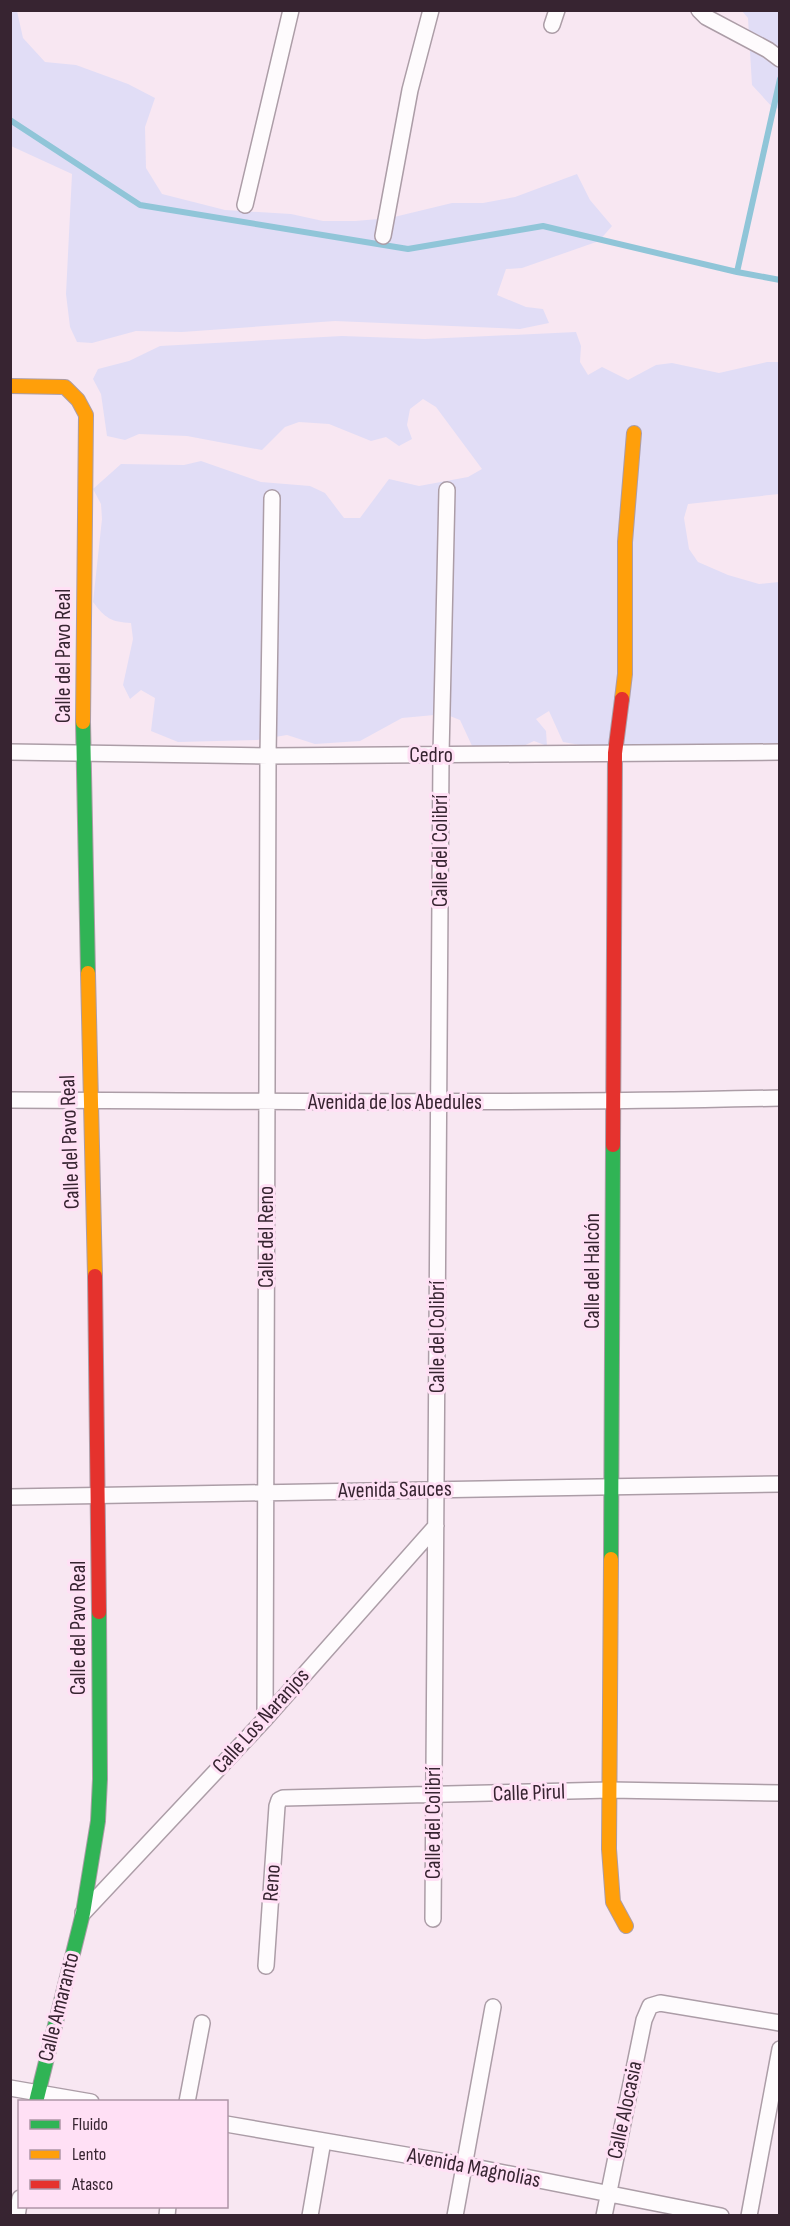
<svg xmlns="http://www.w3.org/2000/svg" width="790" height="2226" viewBox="0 0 790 2226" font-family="'Sofia Sans Condensed',sans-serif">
<rect width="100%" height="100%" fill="#f8e7f2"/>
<path fill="#e1ddf6" d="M10,11H17L23,38L45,62L76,65L128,84L155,98L145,127L146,168L162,194L225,210L291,214L323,221H355L390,218L452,203H483L515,197L577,174L590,200L612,226L599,241L522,268L506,269L497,295L526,307L543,309L549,323L520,329L335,321L182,332L136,331L92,343L77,342L70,327L66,294L72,174L11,146Z
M742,11H779V108L774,109L752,85L748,18Z
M576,332L581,346L580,362L588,375L602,367L628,380L656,365L672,363L719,373L767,362H779V494L688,504L684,518L689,549L698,562L728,575L759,584L779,582V743L591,747L563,742L549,711L536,719L546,731L547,746L534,741L519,748H473L460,720L445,714L402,718L360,741L315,744L287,735L257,740L178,742L151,731L155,698L141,690L130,699L123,685L133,639L131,623C111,622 105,618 93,602L102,519L101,504L93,489L121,464L184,465L201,461L261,482L310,486L325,493L344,518H360L389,479L419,486L468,477L482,469L436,407L423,399L410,409L407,425L412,439L399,446L386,437L371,441L329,424L299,422L285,427L262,450L187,436L139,434L125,440L107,436L101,394L93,379L98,369L129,361L160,346L342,336L425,339Z"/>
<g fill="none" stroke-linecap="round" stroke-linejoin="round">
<path stroke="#90c5d8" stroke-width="6" d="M10,120L140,205L408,249L543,226L737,272L780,280
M737,272L780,79"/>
<g stroke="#ac9da7" stroke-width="18">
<path id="street" d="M699,10L706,17L768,50L780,59
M552,25L557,10
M245,205L291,10
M383,236L410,90L431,10
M10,752L268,756L780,752
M10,1100C267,1101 523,1104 780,1098
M10,1497L780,1484
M265,1719L268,756L272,498
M83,1913L265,1719L436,1526
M433,1919L441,755L447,490
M266,1966L277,1806L279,1800L283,1798L610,1790L780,1793
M10,2088L91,2102
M187,2102L202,2023
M226,2124L464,2165L721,2216
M17,2216L20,2198
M167,2216L168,2206
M310,2216L323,2141
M455,2216L493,2007
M604,2216L644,2020L650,2006L660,2003L780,2023
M749,2216L780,2049"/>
</g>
<g stroke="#ac9da7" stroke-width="16">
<path id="fast" d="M83,722L88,973
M611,1559L613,1145
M36,2102L83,1913L98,1821L100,1779L99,1612"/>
</g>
<g stroke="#ac9da7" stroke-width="16">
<path id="slow" d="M10,386L65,387L78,400L86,415L83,722
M622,699L625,674V542L634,433
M88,973L95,1276
M611,1559L609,1849L613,1902L626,1926"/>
</g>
<g stroke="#ac9da7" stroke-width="16">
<path id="jam" d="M613,1145L615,753L622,699
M95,1276L99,1612"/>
</g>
<use href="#street" stroke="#fefbfd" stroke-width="15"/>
<use href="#fast" stroke="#30b455" stroke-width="14"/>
<use href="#slow" stroke="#ff9f0a" stroke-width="14"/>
<use href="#jam" stroke="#e5322d" stroke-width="14"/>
</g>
<g text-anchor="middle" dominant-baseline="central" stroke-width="6" stroke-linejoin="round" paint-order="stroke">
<g font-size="22" fill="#372431" stroke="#ffe0f5">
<text transform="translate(63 656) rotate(-90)">Calle del Pavo Real</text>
<text x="431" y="755">Cedro</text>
<text transform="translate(440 851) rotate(-90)">Calle del Colibrí</text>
<text x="395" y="1102">Avenida de los Abedules</text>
<text transform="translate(70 1142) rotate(-92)">Calle del Pavo Real</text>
<text transform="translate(266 1237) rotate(-90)">Calle del Reno</text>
<text transform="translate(592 1271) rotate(-90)">Calle del Halcón</text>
<text transform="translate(437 1337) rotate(-90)">Calle del Colibrí</text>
<text transform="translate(395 1490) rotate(-1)">Avenida Sauces</text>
<text transform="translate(78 1628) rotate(-90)">Calle del Pavo Real</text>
<text transform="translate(261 1721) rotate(-48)">Calle Los Naranjos</text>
<text transform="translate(529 1793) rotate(-2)">Calle Pirul</text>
<text transform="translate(433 1823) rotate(-90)">Calle del Colibrí</text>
<text transform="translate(272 1883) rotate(-86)">Reno</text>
<text transform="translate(59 2007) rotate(-76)">Calle Amaranto</text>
<text transform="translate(625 2110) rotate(-78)">Calle Alocasia</text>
<text transform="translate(474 2168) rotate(11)">Avenida Magnolias</text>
</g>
</g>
<rect width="790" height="2226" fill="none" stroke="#372431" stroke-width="24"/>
<rect x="18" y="2100" width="210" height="108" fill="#ffe0f5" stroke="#af95a7" stroke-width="1.5"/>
<rect x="30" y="2120" width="30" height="9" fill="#30b455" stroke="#af95a7" stroke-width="1.5"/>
<text x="72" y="2130" font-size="18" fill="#372431">Fluido</text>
<rect x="30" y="2150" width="30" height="9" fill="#ff9f0a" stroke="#af95a7" stroke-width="1.5"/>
<text x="72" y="2160" font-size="18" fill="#372431">Lento</text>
<rect x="30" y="2180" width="30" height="9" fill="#e5322d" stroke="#af95a7" stroke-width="1.5"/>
<text x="72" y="2190" font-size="18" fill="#372431">Atasco</text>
</svg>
